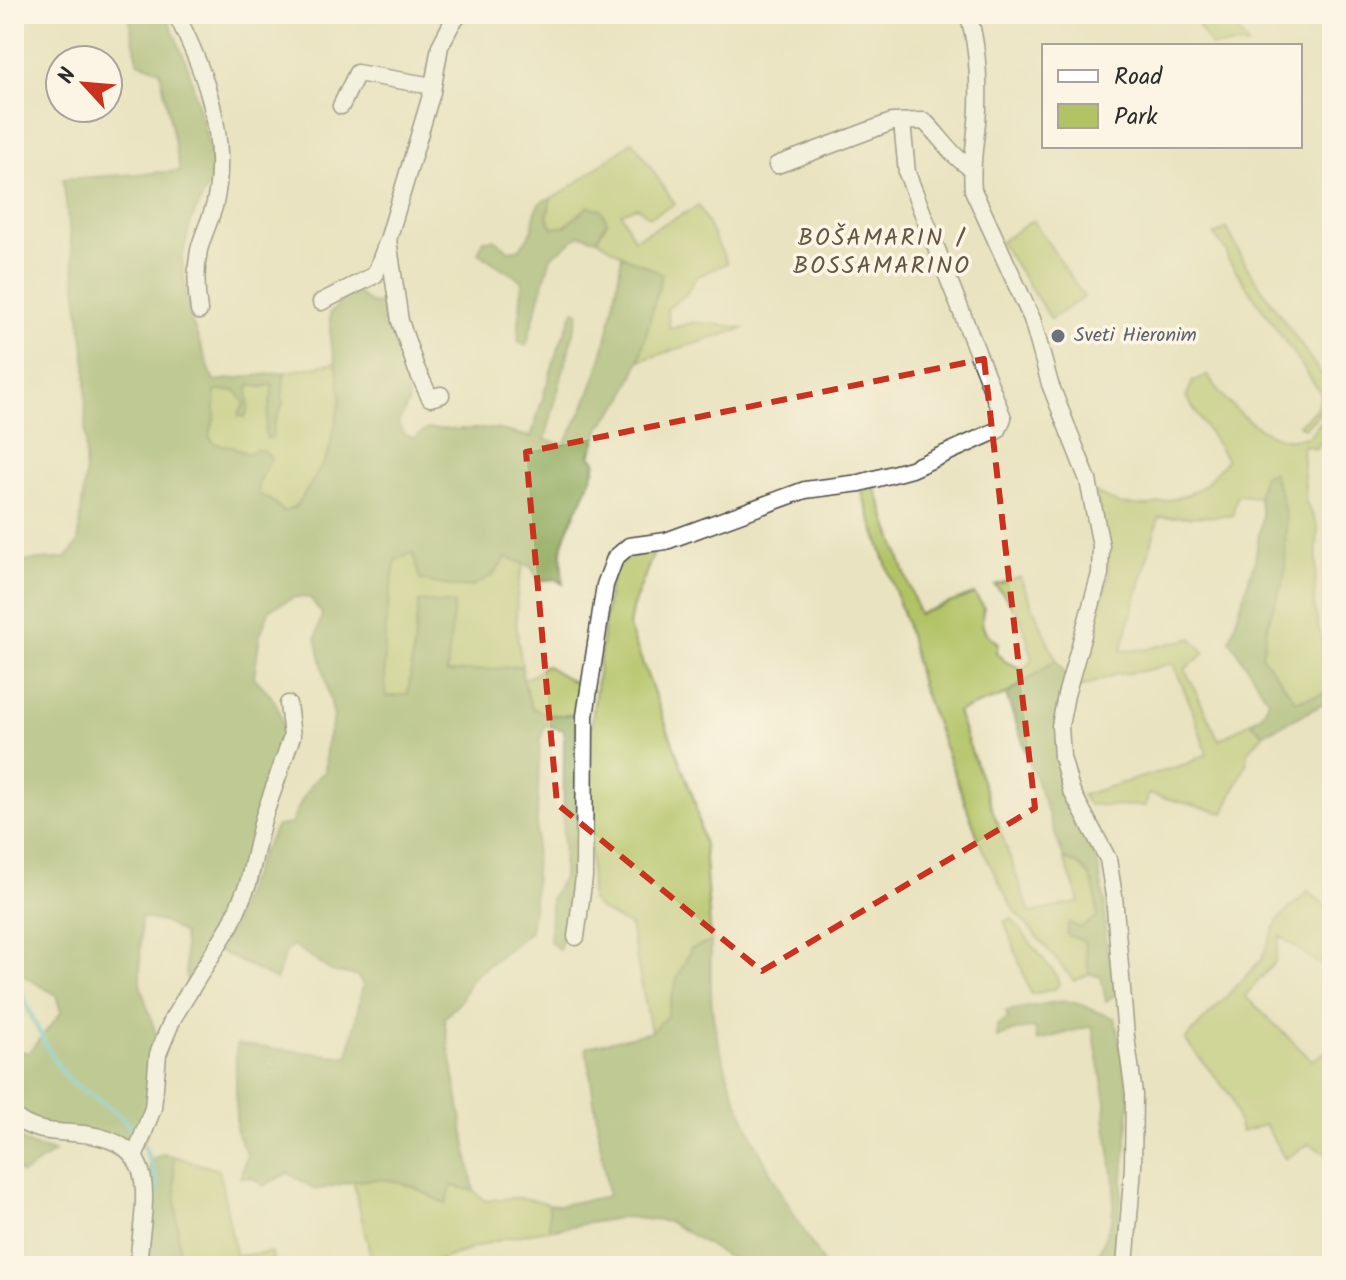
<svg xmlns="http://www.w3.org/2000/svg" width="1346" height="1280" viewBox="0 0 1346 1280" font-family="Kalam,sans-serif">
<rect width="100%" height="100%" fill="#fcf5e5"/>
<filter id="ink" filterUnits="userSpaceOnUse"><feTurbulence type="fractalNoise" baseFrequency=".0125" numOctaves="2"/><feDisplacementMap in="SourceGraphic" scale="16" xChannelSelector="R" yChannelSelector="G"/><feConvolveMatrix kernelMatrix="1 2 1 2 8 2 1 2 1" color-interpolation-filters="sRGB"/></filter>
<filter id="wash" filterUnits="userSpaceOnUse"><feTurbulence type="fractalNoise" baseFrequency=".006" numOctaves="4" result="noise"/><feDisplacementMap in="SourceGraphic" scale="32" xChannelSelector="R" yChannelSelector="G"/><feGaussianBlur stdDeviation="1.8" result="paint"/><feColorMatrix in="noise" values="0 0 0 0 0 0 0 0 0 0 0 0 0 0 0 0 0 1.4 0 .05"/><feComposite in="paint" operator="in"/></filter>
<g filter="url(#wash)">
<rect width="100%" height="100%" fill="#eae3c1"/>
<path fill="#b2c366" stroke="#6e7748" stroke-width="2" d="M1191,14H1227L1248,46H1211Z
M633,141L675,204L650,217L637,207L621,213L634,239L699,206L727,263L696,277L686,294L667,309L670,329L694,322L745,328L639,361L662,274L622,255L597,239L607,222L589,206L565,227L553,228L547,217L551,198L564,192Z
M1033,220L1084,297L1051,319L1000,242Z
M1227,228L1247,267L1332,390C1331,407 1315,418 1304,428L1299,425L1316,409L1322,395L1227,258V252L1214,235Z
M336,363C338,374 342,388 340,400C336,435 318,498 284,512L275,503L259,494L258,484L271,458L257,450L248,454L229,446L215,444L209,437L215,417V391H236L245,403V417L249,383L260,387L273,385L265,432L272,430L283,404L282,385L285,372Z
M1208,375C1222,400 1252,429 1281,438C1289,441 1300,438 1308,437L1332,409V429L1316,449L1304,445L1302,448L1306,502L1318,527L1314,606L1323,646L1332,655V691L1296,701L1262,656L1268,623L1285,574L1284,553L1263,475L1258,497L1237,495L1232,516L1159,517L1121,651L1147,649L1192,638L1205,653L1185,669L1219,740L1255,719L1253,723L1264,734L1248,752L1247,762L1224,813L1149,794L1145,806L1089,805L1082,795L1186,764L1207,754L1191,706L1173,663L1148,670L1114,675L1073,690L1098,615L1109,573L1096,493L1119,504L1148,506L1187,495L1204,486L1227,460L1186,397L1193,381Z
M874,484L919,614L974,594L984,607C979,625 983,633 998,643L996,653L1006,662L1023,669L1032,661C1026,624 1020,612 995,585L1020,577L1056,660L1006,695L957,712L1030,913L1080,902L1064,859C1095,868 1095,888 1098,917L1080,928L1068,923L1084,940L1089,974L1074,981L1012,907L983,851L921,684L906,623L862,493Z
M656,547L632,609L629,627L694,799L704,846L711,942L691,949L677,979L667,1016L651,1032L630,926L601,910L591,901L589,743L609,586C621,554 621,552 656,547Z
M414,553L420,580L492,577L507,557L524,564C512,598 516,632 522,666L447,673L419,602L408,695L385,697C382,648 386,608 396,559Z
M545,665L585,689L580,715H547L531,707L523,679L534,675Z
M1308,891L1332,911V973L1280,936L1275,962L1245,996L1312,1060L1332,1048V1157L1309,1144L1285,1159L1265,1125L1241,1132L1231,1096L1185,1040L1261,960L1278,920Z
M1012,919L1056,975L1059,984L1055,989L1031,994L1004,921Z
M173,1156L219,1170L236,1256L272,1252L274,1266H180Z
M382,1178L411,1186L445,1204L452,1185L474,1191L485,1201C509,1197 525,1196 549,1204V1230C533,1233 516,1235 500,1240C459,1250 414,1278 372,1263L353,1181Z"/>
<path fill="#8da95b" stroke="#5c6a43" stroke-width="2" d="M128,14H166L188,67L212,157L210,182L191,221L182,259L189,314L214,381L285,372C282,383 284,398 282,405C279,417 271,421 273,436L267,439L265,432L273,385L260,387L249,384C246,395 252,406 245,417L238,416L245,403L236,391H215V417L209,437L215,444L229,446L247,454L257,449L265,452L271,458L258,484L259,494L275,503L283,512L296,507L328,456L341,397L336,363L330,341V313L354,290L370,303L382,304L399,353L409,402L398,423L405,435L414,438L427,429H496L531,437L556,354L574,310L579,312L545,440L564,444C600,387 612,321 622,255L662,274L639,361L624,398L600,427L590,456L596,461C591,491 570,515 563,545C560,558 562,572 563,584L555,579L539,581L531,567L507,557C478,596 463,589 420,580L413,553L396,560C386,608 382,648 386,697L408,694L419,601L454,604L447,673L522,666L523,679L531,707L547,715H580C579,792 587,877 559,950L550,941L551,898L563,877L564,730L545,725L540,740L534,901L530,932L471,979L460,1002L444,1018L474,1191L452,1186L446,1204C434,1198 423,1191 411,1186C379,1173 348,1182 316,1190L288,1173L263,1186L253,1178L240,1177L247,1154L236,1132V1044L348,1057L363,985L357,976L331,971L293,945L285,954L276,980L219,951L260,856L277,826L291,824C300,805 306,783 325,772L326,746L334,717L316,638L322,614L310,598L295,597L270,609L260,635L254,677C277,700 286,714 281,748L245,882L221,926L199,957L187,985L183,934L165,923L141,917L140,983L156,1034L147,1133L140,1146L58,1131L14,1111V1048L28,1053L61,1013L56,995L14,970V562L66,558L78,543L85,476L86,366L63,179L180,171L160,70L138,62Z
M551,198L547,217L553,228L565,226L589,206L601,209L607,221L597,239L580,235L551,257L526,346L518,341L522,281L478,253L484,240L495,239L509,251L520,249C523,243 529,237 531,231C537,216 531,202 551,198Z
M1272,472L1281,494L1286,520L1285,574L1268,623L1262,656L1296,701L1332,691V704H1324L1264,734L1252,723L1262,714L1269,701L1230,640L1255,559L1262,515L1258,497L1263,475Z
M1056,660L1065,674L1069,801L1098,864L1105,904V938L1117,993L1106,1002L1101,977L1089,974L1084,941L1067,935L1068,922L1080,928L1098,917C1095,888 1095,868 1064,859L1006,695Z
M711,942C711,968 709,996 714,1022C731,1110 778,1190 825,1266H743L669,1222L625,1217L549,1230V1204L560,1205L608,1196L586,1047L651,1032L667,1016L677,979L691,949Z
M1062,1001C1081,1001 1096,1014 1115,1018L1130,1100L1115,1266H1094L1112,1219L1115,1187L1105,1118L1106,1102L1092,1026L1037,1041L1035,1028L1017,1030L997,1038V1025L1008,1018L1006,1011Z
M14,1135L32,1146L55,1152L22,1174L14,1166Z
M162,1154L173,1156L180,1266H142L150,1214L149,1161Z"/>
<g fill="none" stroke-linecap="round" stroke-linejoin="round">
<path stroke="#55c2cc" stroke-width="5" d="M14,968C20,995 52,1066 73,1083C95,1100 124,1113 139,1138
M144,1146L157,1182L147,1257L149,1266"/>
</g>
</g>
<g filter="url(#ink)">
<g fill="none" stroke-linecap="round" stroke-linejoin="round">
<g stroke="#484742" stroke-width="19">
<path id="minor" d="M176,14C206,73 229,137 215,203C211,219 203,234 199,250C195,271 196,291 199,311
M968,14C977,42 979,78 978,108C977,136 970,162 973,190L1032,319L1050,384L1088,480L1101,546L1100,574L1066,695L1060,726L1062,757L1071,790L1108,859L1114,896L1126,1036L1134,1094L1133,1167L1125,1266
M341,106L357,73L433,86
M777,165L892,122L924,121C943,139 949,154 972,169
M321,302L375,275L386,245
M441,395L430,398L416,368L400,321L388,240L432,92L440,46L452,23L460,14
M576,937L584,877L585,716L605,585L615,558L629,546L666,541L805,490L860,483L911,469L998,430L1003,418L907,173L902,122
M14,1116C30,1131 51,1132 72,1133C166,1138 143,1198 138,1266
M135,1156L153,1108L158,1054L173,1018L231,924L248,884L263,819L292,736L288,704"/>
</g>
<use href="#minor" stroke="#fff" stroke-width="16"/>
</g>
</g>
<path d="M0 0H1346V1280H0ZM984,359L1035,808L762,971L557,804L526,452Z" fill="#eae3c1" fill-opacity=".55" fill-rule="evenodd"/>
<path fill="none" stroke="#c8321e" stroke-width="6" stroke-dasharray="16 10" stroke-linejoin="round" d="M984,359L1035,808L762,971L557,804L526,452Z"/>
<circle fill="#6b7280" stroke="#fcf5e5" stroke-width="3" cx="1058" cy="336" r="8"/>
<g text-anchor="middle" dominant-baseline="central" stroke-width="7" stroke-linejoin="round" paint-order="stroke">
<g font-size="20" fill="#5b616d" stroke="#fcf5e5" text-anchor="start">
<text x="1074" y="336">Sveti Hieronim</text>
</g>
<g font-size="24" letter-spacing="2" fill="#645645" stroke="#fcf5e5">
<text x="882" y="238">BOŠAMARIN /<tspan x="882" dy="28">BOSSAMARINO</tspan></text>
</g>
</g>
<rect width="1346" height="1280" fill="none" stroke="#fcf5e5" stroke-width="48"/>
<rect x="1042" y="44" width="260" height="104" fill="#fcf5e5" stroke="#a8a49b" stroke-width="2"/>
<rect x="1058" y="70" width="40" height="12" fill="#ffffff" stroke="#a8a49b" stroke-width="2"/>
<text x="1114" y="84" font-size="24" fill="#2b2b2b">Road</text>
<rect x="1058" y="104" width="40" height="24" fill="#b2c366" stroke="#a8a49b" stroke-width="2"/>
<text x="1114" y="124" font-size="24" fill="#2b2b2b">Park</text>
<g transform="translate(84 84) rotate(296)"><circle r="38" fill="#fcf5e5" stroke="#a8a49b" stroke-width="2"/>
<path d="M0-6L14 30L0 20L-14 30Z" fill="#c8321e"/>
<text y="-12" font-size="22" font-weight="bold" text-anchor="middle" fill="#2b2b2b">N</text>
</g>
</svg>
